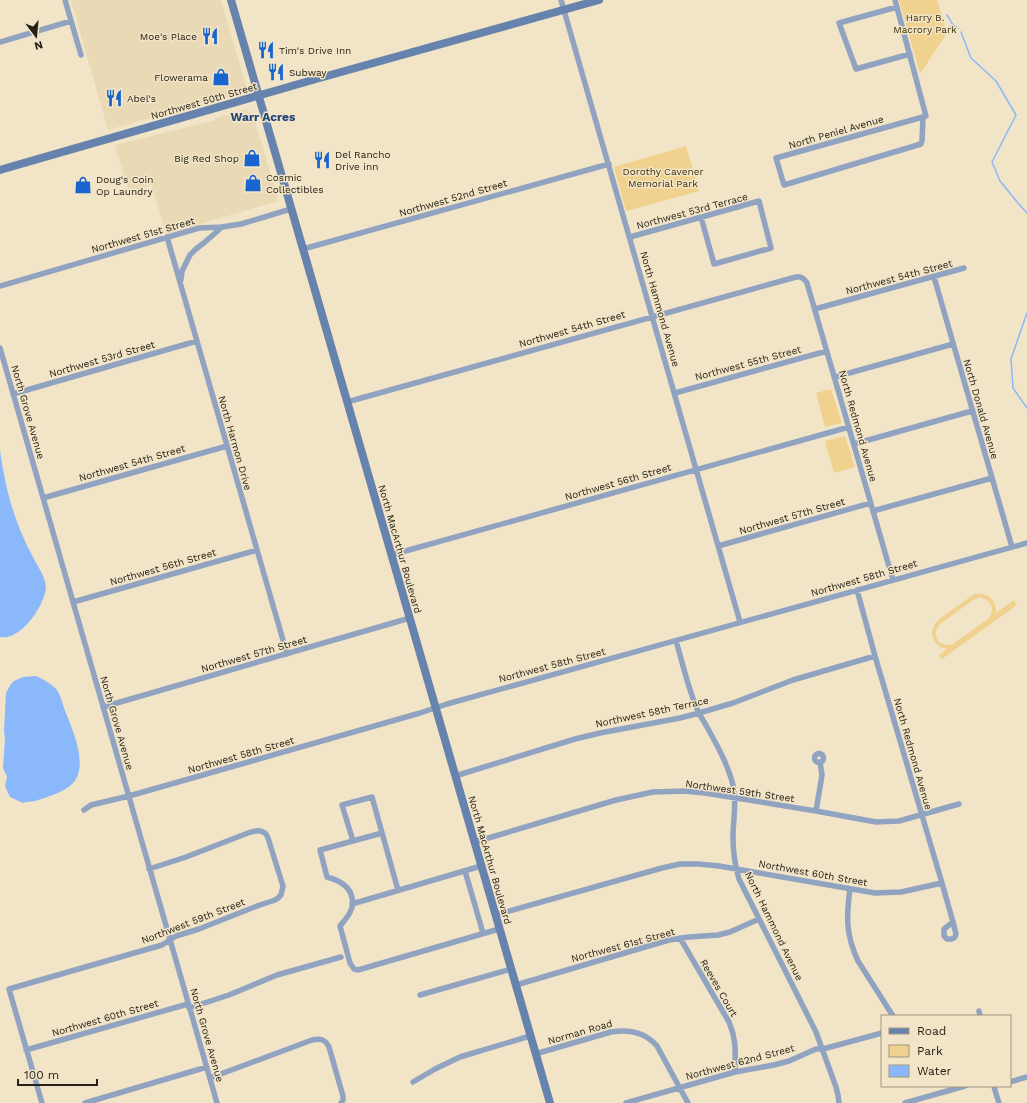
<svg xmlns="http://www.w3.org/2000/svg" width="1027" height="1103" viewBox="0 0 1027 1103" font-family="'Work Sans',sans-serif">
<rect width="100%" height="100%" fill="#f2e4c7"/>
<path fill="#e9d9b5" d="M71,0H221L247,90L108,130Z
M244,110H247L253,114L278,201L166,234L152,185L129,192L115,145L215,120V118Z"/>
<path fill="#f0d28e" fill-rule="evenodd" d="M899,0H937L947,33L920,74Z
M686,146L699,191L626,211L614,167Z
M831,389L842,423L825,427L816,393Z
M845,436L855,467L834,473L825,441Z
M975,594C989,592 997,601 996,613L1014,600L1017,605L942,659L939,655L947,649L940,647L934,641L932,633L933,627L939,619L970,597ZM979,597L985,599L990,603L992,608L991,615L988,619L953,644C939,648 931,636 939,625L973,600Z"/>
<path fill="#8bb8fb" d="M0,450C1,458 2,466 4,474C9,502 19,532 33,557C37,566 46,577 46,588C44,606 21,641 0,637Z
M36,676C43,679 52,684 57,690C61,696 63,706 66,713C73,731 90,769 71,785C62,793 47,797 35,801C31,802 27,801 23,803L10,797L8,793L5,786L7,777L3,768L5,738L4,731L6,693L11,684L14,681L23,677Z"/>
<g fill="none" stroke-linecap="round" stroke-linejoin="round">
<path stroke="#8bb8fb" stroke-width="1.5" d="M947,15C951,20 951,26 958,28
M961,32L971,58L996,81L1016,115L992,162L1000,181L1018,203L1027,213
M1027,313L1011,359L1013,388L1027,408"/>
<path stroke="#90a3c1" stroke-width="5.5" d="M65,0L81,55
M561,0L740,622
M895,0L926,116L923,117L776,158L784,185L921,144L922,141L923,117
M897,7L839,23L856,69L910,54
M0,42L71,21
M167,237L287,654
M630,237L759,201L771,248L714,264L701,217
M303,249L609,164
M934,277L1012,547
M181,280L182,271L190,255L196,249L205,242L222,227
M0,286L199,228L222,227L241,224L291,209
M815,309L964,268
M0,348L217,1103
M835,377L953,344
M675,393L827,351
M13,394L197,341
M347,402L796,277C801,276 804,278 807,283L893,580
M854,444L972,411
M43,498L227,446
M873,511L992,478
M718,546L871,503
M391,555L849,427
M857,590L875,656L942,883L953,922L944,929V936L947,939H952L955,937L956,934L953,922
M73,602L257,550
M676,641C683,664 688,689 698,711C700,716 704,721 707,727C717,745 728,765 733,785C737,802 733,820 733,837C733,852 735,866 739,879L816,1032L836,1087L838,1095L839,1103
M103,707L410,618
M814.5 758a4.5 4.5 0 1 1 9 0a4.5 4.5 0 1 1-9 0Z
M455,776L575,739L600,733L680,718L699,713L733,703L793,680L875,656
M84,810L91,805L129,796L420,713L447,704L1027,543
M816,811L822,775L820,762
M382,833L320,850L327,877C338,880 350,885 352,898C353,902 353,906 351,910C349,916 344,921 340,926L350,963L354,969L358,970L499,929
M353,841L342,805L372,797L398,890
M475,842L616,800L653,792L684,791L705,793L816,811L876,822L899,821L959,804
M465,871L483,933
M850,889C846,918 846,935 858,961L893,1016
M352,904L481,866
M495,915L662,868L680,864H698L719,866L875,893L901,892L942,883
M680,938L729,1022C737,1041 735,1052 735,1072
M516,985L669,940L689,937L718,935L730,932L759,919
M420,995L511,969
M189,1008L229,995L277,975L341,957
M979,1011L980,1016
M26,1050L188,1004
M535,1054L611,1032C629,1029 645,1032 657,1046L688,1103
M210,1078L312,1040C320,1038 325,1039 329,1047L343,1096V1100L341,1103
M413,1082L435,1069L460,1057L530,1036
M1010,1082L1027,1077
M994,1087L999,1103
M42,1103L9,989L162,945L176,936L199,929L257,906L275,900L278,898L281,895L283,886L268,838C265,829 256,830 248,833L186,857L149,869
M85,1103L207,1067
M626,1103L735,1072L774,1065L789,1061L816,1049H823L882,1033
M905,1103L965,1086"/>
<path stroke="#6683ae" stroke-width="8" d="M231,0L550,1103
M0,170L316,79L599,0"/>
</g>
<defs>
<g id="restaurant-bare" transform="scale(1.38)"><path d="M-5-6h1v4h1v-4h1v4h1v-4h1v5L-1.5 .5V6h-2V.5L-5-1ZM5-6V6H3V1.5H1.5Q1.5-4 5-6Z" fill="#1865cf" stroke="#f2e4c7" stroke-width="2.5" paint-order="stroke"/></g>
<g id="shop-bare" transform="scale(1.38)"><path d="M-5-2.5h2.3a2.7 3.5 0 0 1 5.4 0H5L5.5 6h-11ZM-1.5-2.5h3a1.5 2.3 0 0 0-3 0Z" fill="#1865cf" stroke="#f2e4c7" stroke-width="2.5" paint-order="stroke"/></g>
</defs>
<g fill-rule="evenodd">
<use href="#restaurant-bare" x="210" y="36"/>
<use href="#restaurant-bare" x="266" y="50"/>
<use href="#restaurant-bare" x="276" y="72"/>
<use href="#shop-bare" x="221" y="77"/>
<use href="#restaurant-bare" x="114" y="98"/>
<use href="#shop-bare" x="252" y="158"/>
<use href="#restaurant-bare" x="322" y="160"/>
<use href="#shop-bare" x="253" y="183"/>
<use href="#shop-bare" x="83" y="185"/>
</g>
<g text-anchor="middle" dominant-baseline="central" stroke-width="3" stroke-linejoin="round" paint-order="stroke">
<g font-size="10" fill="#40310d" stroke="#f2e4c7">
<text x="925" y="17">Harry B.<tspan x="925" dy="12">Macrory Park</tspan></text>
<text x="663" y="171">Dorothy Cavener<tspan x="663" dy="12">Memorial Park</tspan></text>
</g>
<g font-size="10" fill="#262116" stroke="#f2e4c7" text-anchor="start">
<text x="197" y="36" text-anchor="end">Moe's Place</text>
<text x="279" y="50">Tim's Drive Inn</text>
<text x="289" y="72">Subway</text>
<text x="208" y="77" text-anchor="end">Flowerama</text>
<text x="127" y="98">Abel's</text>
<text x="335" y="154">Del Rancho<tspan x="335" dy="12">Drive inn</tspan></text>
<text x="239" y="158" text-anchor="end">Big Red Shop</text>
<text x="266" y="177">Cosmic<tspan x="266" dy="12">Collectibles</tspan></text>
<text x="96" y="179">Doug's Coin<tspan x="96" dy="12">Op Laundry</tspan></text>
</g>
<g font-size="10" fill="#262116" stroke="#f2e4c7">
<text transform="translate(204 101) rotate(-16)">Northwest 50th Street</text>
<text transform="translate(836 132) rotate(-16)">North Peniel Avenue</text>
<text transform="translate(453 198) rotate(-16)">Northwest 52nd Street</text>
<text transform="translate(692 211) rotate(-15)">Northwest 53rd Terrace</text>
<text transform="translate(143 235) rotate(-16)">Northwest 51st Street</text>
<text transform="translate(899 277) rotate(-15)">Northwest 54th Street</text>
<text transform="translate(660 309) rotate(74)">North Hammond Avenue</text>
<text transform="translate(572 329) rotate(-16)">Northwest 54th Street</text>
<text transform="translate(102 359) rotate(-16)">Northwest 53rd Street</text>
<text transform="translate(748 363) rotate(-15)">Northwest 55th Street</text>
<text transform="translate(981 409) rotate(74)">North Donald Avenue</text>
<text transform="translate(28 412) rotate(74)">North Grove Avenue</text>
<text transform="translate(858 426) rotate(74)">North Redmond Avenue</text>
<text transform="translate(235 443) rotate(74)">North Harmon Drive</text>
<text transform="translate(132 463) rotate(-16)">Northwest 54th Street</text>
<text transform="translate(618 482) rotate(-16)">Northwest 56th Street</text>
<text transform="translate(792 516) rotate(-16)">Northwest 57th Street</text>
<text transform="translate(400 549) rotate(74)">North MacArthur Boulevard</text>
<text transform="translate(163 567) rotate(-16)">Northwest 56th Street</text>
<text transform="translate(864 578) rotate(-16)">Northwest 58th Street</text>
<text transform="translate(254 654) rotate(-16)">Northwest 57th Street</text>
<text transform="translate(552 665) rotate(-15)">Northwest 58th Street</text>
<text transform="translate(652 712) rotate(-12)">Northwest 58th Terrace</text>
<text transform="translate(117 723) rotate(74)">North Grove Avenue</text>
<text transform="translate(913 754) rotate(74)">North Redmond Avenue</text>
<text transform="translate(241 755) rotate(-16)">Northwest 58th Street</text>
<text transform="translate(740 791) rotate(8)">Northwest 59th Street</text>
<text transform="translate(490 860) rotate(74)">North MacArthur Boulevard</text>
<text transform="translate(813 873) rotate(10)">Northwest 60th Street</text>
<text transform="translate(193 921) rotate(-21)">Northwest 59th Street</text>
<text transform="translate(774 926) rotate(64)">North Hammond Avenue</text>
<text transform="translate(623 945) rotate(-15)">Northwest 61st Street</text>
<text transform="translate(719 988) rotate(60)">Reeves Court</text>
<text transform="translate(105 1018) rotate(-16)">Northwest 60th Street</text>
<text transform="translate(580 1032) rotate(-16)">Norman Road</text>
<text transform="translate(207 1035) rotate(74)">North Grove Avenue</text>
<text transform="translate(740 1062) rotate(-15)">Northwest 62nd Street</text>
</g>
<g font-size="12" font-weight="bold" fill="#21457b" stroke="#f2e4c7">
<text x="263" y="117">Warr Acres</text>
</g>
</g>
<rect x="881" y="1015" width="130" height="72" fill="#f2e4c7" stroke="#a09680"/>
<rect x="889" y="1028" width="20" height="6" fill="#6683ae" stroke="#a09680"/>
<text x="917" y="1035" font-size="12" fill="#262116">Road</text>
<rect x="889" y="1045" width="20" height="12" fill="#f0d28e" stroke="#a09680"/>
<text x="917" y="1055" font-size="12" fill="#262116">Park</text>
<rect x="889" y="1065" width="20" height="12" fill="#8bb8fb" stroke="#a09680"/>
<text x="917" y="1075" font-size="12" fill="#262116">Water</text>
<g transform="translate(36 36) rotate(164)" stroke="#f2e4c7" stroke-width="3" paint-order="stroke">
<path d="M0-3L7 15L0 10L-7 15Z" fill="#262116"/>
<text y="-6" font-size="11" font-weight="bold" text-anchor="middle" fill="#262116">N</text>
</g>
<path d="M18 1079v6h79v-6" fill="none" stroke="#262116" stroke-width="2"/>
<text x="24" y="1079" font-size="12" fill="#262116" stroke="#f2e4c7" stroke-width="3" paint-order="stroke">100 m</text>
</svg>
